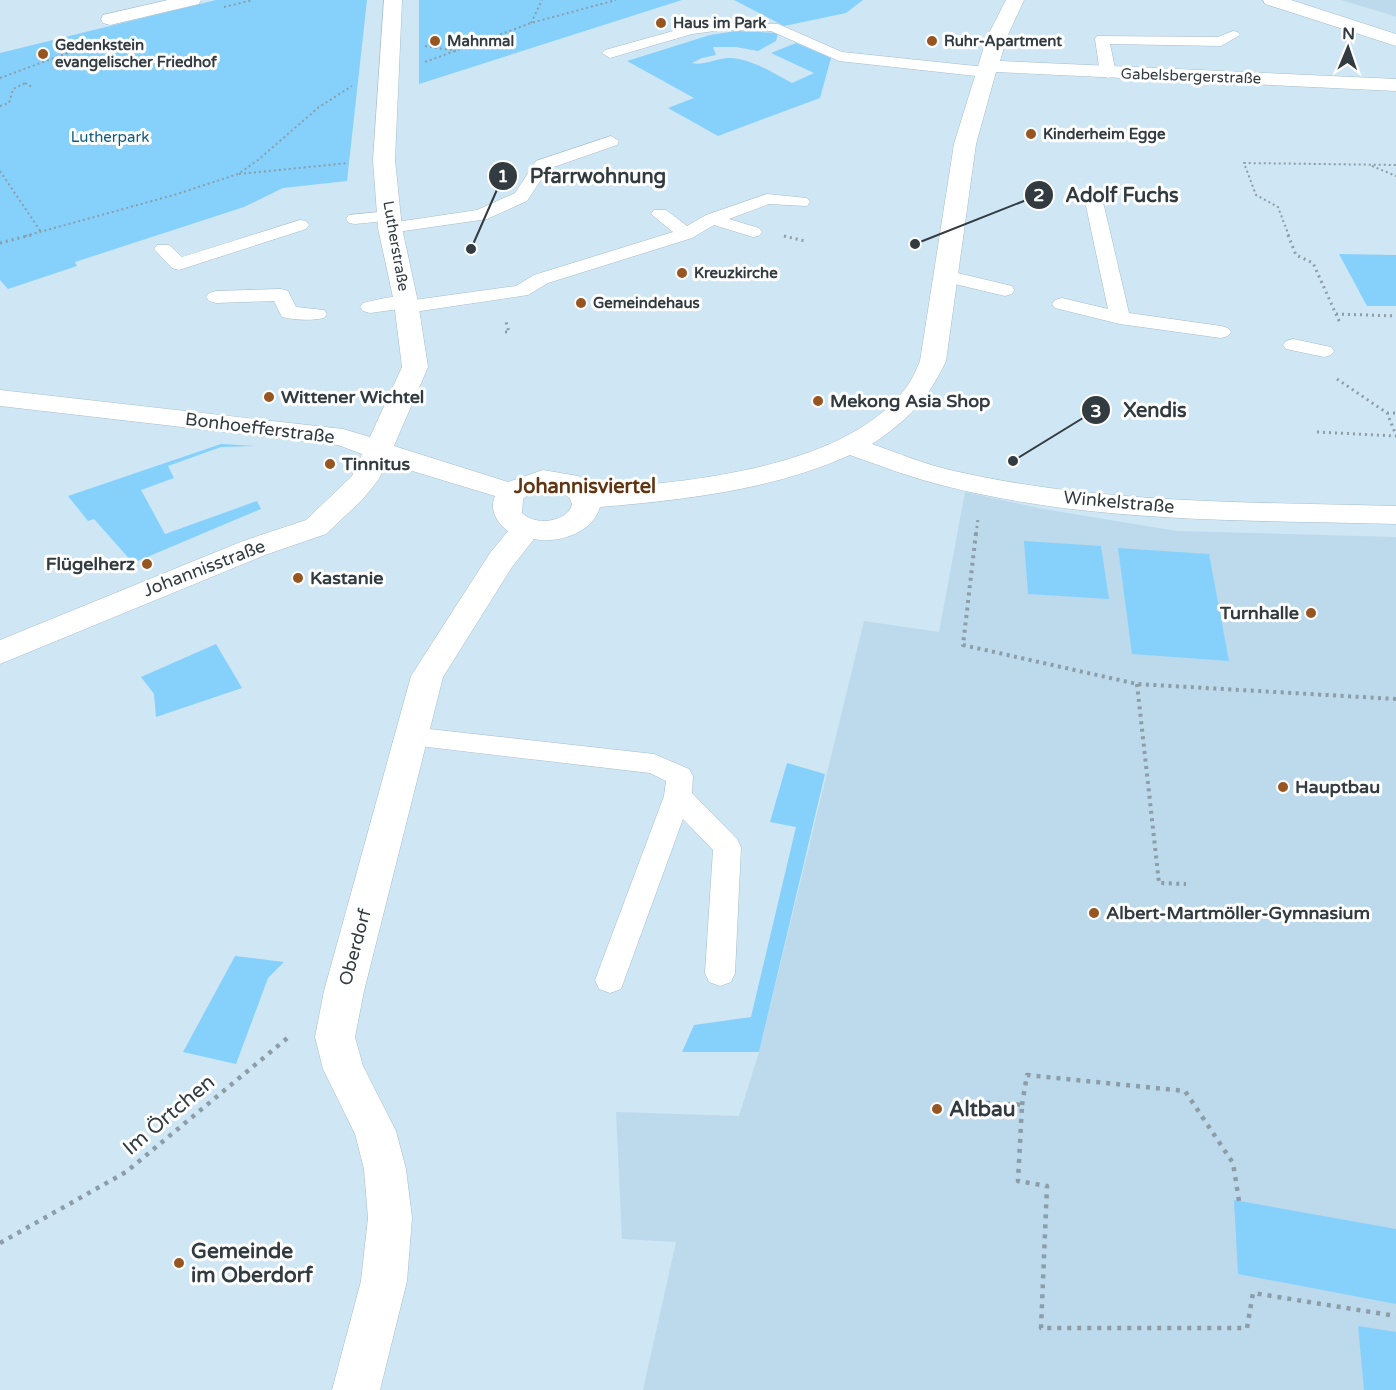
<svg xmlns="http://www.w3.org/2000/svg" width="1396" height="1390" viewBox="0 0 1396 1390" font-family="'Varela Round',sans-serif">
<rect width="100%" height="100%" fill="#cfe6f4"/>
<path fill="#bcdaec" d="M1341,0H1396V17L1391,15Z
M965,492L1043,509L1177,531L1396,537V1390H643L676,1242L622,1239L616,1112L739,1116L759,1052L864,621L939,632Z"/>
<path fill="#86d1fc" d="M216,0H367L347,181L283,188L244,207L75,262L77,266L8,289L0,280V53Z
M419,0H682L419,84Z
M734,0H863L846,13L784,26Z
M736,31L778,33L776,41L758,51L736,47H713L716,55L702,58L692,63C703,66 717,58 730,58C752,59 773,73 792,83L814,73L771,53L796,43L831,58L820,98L718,136L668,108L694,98L627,61L710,35Z
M1339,254L1396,255V306H1367Z
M221,444L257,446L221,447L168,466L174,478L141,490L165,534L257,501L261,509L133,563L94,519L88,521L68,496Z
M1024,541L1101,546L1109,599L1028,594Z
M1118,548L1209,554L1229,661L1132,654Z
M216,644L242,688L156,717L154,694L141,677Z
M787,763L825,774L759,1052H682L694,1025L751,1017L796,827L770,822Z
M235,956L284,962L268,978L236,1064L183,1052Z
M1234,1200L1396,1229V1304L1238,1274Z
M1358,1326L1396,1332V1390H1364Z"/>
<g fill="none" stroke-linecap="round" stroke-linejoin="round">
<g stroke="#a7bdcb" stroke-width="1">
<path id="service" d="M722,22L778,24L842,52L985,67L993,72L985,77L839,61L771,31L722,30L692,34L610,58L602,53L605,50L691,26Z
M1233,31L1238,32L1240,35L1221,46L1110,44L1116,73L1108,78L1100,73L1095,39L1097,36L1218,37Z
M611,136L619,141L617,145L548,169L527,201L487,219L390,233L384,232L381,228L384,224L390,223L477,210L515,193L536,161Z
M767,194L807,198L810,202L807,206L769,204L729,219L759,228L762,232L759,236L753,237L714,225L692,238L548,283L528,295L407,313L399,309L370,313L363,311L360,307L363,303C377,300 403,292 414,300L516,286L534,275L673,232L651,214L654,210H666L687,226L706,215Z
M1095,201L1101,202L1104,206L1129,313L1221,326L1228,328L1231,332L1228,336L1221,338L1120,324L1055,308L1052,304L1055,300L1062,298L1108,309L1086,206L1089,202Z
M389,211L395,212L398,216L395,220L355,224L349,223L346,219L349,215Z
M300,220L306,221L309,225L306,229L179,270L172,268L154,249L157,245H169L182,257Z
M945,270L1012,286L1014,290L1012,294L1005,296L938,280L936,276L938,272Z
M281,289L288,291L296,307L324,310L327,314L324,318C311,321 295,320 282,317L274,301L216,303L209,301L206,297L209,293L216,291Z
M1293,339L1331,347L1334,351L1331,355L1324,357L1286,349L1283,345L1286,341Z
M411,727L654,754L689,769L693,776L692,793L737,839L741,847L735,973L731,982L720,986L709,982L705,973L713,850L683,819L621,989L610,993L599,989L595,980L664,796L666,781L650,773L402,744L398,737L402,730Z"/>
</g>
<g stroke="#a7bdcb" stroke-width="1">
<path id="minor" d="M168,0H201L199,4L110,25L103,23L101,19L103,15Z
M384,0H402L395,160L402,228L418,302L428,367L394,446L508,482L543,470L578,476L592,484L595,489C690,482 853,468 910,382C914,375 917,368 920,361L954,144L987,37L1006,0H1024L1007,37L1000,61L1396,79V91L996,72L976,144L946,361C927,401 909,419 872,444C898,453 924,464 950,470C1095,504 1248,502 1396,506V524C1246,520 1091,523 945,486C912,478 881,466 850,455C772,490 684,500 600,507C593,533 558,544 534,539L512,567L443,677L364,991L355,1037L363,1066L396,1131L406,1169L412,1218L407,1281L380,1390H332L361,1281L368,1218L364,1169L355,1134L323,1069L315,1037L324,991L411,676L490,553L508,531C497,523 489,510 495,496L386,463L379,479L363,499L326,534L265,555L0,664V640L243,541L306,520L352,476L362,454L338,445L0,406V390L343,429L370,437L402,367L394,302L378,228L373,160ZM543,488C606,497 550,538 522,513L523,499L531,492Z"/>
</g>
<g stroke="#a7bdcb" stroke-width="1">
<path id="secondary" d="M1263,0H1291L1396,34V46L1265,4Z"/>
</g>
<path stroke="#8c9da8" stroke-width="2" stroke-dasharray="2 3" stroke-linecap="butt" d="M224,7L253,0
M531,23L542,0
M425,46L456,51
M425,62L531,23L616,0
M0,78L92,44
M25,83L32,87
M0,106L9,103L13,89L27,82
M1372,166L1396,176
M0,171L41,232
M239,174L348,163
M25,236L174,195L238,174L258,160L319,107L352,86
M1289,236L1278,207L1256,195L1244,163L1396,165"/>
<path stroke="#8c9da8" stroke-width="3" stroke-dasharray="2 4" stroke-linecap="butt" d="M1288,235L1296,255L1313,263L1340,323
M784,236L805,241
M0,243L31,235
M1336,314L1396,316
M505,332H509L506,322
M1337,379L1387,413L1396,435
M1387,413H1396
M1317,432L1396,436
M976,534L978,519"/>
<path stroke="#8c9da8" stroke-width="4" stroke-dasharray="3 4.5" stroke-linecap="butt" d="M976,533L963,645L1137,684L1396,699
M1137,684L1159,883L1186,884"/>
<path stroke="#8c9da8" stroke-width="4.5" stroke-dasharray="4 6" stroke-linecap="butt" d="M976,1102L1022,1105L1018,1181L1047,1186L1041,1328H1247L1253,1293L1396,1316
M1022,1105L1027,1075L1185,1091L1233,1163L1239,1201
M0,1243L126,1172L291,1035"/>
<use href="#service" fill="#fff" fill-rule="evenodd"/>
<use href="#minor" fill="#fff" fill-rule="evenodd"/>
<use href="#secondary" fill="#fff" fill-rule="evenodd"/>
</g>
<g fill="#975522" stroke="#fff" stroke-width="2">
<circle cx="661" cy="23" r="6"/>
<circle cx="435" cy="41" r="6"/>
<circle cx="932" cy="41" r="6"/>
<circle cx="43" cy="54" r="6"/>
<circle cx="1031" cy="134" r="6"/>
<circle cx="682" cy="273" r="6"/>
<circle cx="581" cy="303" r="6"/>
<circle cx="269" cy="397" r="6"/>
<circle cx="818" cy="401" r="6"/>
<circle cx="330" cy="464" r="6"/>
<circle cx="147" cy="564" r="6"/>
<circle cx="298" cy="578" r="6"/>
<circle cx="1311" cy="613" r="6"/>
<circle cx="1283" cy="787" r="6"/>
<circle cx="1094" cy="913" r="6"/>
<circle cx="937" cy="1109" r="6"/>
<circle cx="179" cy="1263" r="6"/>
</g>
<g text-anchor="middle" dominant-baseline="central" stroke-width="6" stroke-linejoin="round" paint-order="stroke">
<g font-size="15" font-weight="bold" fill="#323b40" stroke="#fff" text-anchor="start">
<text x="673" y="23">Haus im Park</text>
<text x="447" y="41">Mahnmal</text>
<text x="944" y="41">Ruhr-Apartment</text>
<text x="55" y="45">Gedenkstein<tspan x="55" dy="17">evangelischer Friedhof</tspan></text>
<text x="1043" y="134">Kinderheim Egge</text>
<text x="694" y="273">Kreuzkirche</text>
<text x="593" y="303">Gemeindehaus</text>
</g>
<g font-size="15" fill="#323b40" stroke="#fff">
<text transform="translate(1191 76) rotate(2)">Gabelsbergerstraße</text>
<text transform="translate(396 246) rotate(80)">Lutherstraße</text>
</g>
<g font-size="15" fill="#0a5b7f" stroke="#fff">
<text x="110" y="137">Lutherpark</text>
</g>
<g font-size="18" font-weight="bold" fill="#323b40" stroke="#fff" text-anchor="start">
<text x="281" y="397">Wittener Wichtel</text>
<text x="830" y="401">Mekong Asia Shop</text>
<text x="342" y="464">Tinnitus</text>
<text x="135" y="564" text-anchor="end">Flügelherz</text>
<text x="310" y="578">Kastanie</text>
<text x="1299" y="613" text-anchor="end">Turnhalle</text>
<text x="1295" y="787">Hauptbau</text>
<text x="1106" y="913">Albert-Martmöller-Gymnasium</text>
</g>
<g font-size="18" fill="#323b40" stroke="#fff">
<text transform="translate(260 428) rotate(7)">Bonhoefferstraße</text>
<text transform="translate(1119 502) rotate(5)">Winkelstraße</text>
<text transform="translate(204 568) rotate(-21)">Johannisstraße</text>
<text transform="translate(355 947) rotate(-75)">Oberdorf</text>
</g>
<g font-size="20" font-weight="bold" fill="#623512" stroke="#fff">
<text x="585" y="487">Johannisviertel</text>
</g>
<g font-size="21" font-weight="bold" fill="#323b40" stroke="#fff" text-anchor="start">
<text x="949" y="1109">Altbau</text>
<text x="191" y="1251">Gemeinde<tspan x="191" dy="24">im Oberdorf</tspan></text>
</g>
<g font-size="21" fill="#323b40" stroke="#fff">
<text transform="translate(169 1115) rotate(-40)">Im Örtchen</text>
</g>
</g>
<path fill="none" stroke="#323b40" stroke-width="2" d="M471 249L503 176M915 244L1039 195M1013 461L1096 410"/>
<g fill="#323b40" stroke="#fff" stroke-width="2">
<circle cx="471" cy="249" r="6"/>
<circle cx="915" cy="244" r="6"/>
<circle cx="1013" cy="461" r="6"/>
<circle cx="503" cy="176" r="15"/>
<circle cx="1039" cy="195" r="15"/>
<circle cx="1096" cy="410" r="15"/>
</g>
<g font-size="18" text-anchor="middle" font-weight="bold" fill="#fff">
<text x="503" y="182">1</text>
<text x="1039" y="201">2</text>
<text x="1096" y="417">3</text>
</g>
<g font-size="20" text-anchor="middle" font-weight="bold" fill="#323b40" stroke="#fff" stroke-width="6" stroke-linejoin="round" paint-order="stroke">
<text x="598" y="183">Pfarrwohnung</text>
<text x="1122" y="202">Adolf Fuchs</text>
<text x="1155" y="417">Xendis</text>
</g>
<g transform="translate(1348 48) rotate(2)" stroke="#ffffff" stroke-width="4.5" paint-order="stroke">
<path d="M0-4.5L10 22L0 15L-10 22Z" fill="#323b40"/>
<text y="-9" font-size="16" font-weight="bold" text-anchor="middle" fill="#323b40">N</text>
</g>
</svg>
